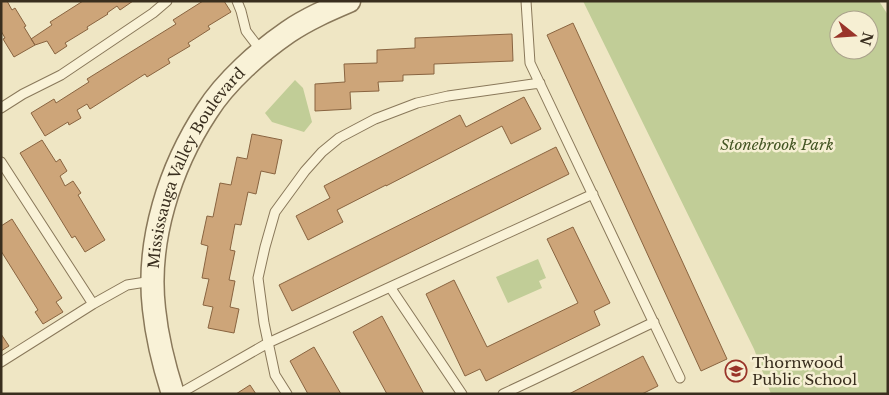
<svg xmlns="http://www.w3.org/2000/svg" width="889" height="395" viewBox="0 0 889 395" font-family="'Libre Baskerville',serif">
<rect width="100%" height="100%" fill="#efe6c4"/>
<path fill="#c1cd97" fill-rule="evenodd" d="M583,1H879L888,15V394H771L754,349ZM839,20H869V50H839Z
M295,80L303,88L312,122L304,132L272,122L265,113Z
M538,259L546,278L539,281L542,288L508,303L496,277Z"/>
<path fill="#cda579" stroke="#896440" d="M1,1H7L12,10L15,8L26,26L24,27L35,45L14,57L3,39L5,38L1,31Z
M83,1H133L120,10L117,6L107,13L108,14L87,27L88,29L65,43L67,46L55,54L47,41L35,45L31,39L52,25L50,22Z
M203,1H224L231,12L208,26L210,29L188,43L190,46L168,59L170,63L147,77L145,74L90,109L87,104L77,110L81,118L69,125L68,122L45,136L31,113L54,99L56,103L89,82L87,79L176,24L173,20Z
M573,23L727,359L701,371L547,35Z
M512,34L513,61L434,64V74L403,75V81L378,82L379,91L350,92L351,109L315,111V84L345,82L344,64L377,63V50L415,48V38Z
M524,97L541,129L511,144L502,126L386,186V185L337,210L343,222L308,240L296,216L330,198L324,186L460,115L466,127Z
M252,134L282,140L275,174L261,171L256,194L248,192L241,225L235,224L230,250L235,251L229,280L235,281L230,307L239,309L234,333L208,328L213,307L203,305L209,279L202,278L208,246L201,244L207,216L213,217L220,183L231,185L237,157L247,159Z
M42,140L56,162L60,159L67,171L60,176L65,186L73,181L81,193L78,195L105,240L85,252L75,236L72,238L20,153Z
M556,147L569,174L292,311L279,285Z
M12,219L62,298L56,302L63,312L43,324L35,312L38,310L1,251V226Z
M573,227L610,303L594,311L600,325L486,381L480,369L465,376L426,294L454,280L487,347L578,303L547,239Z
M382,316L424,394H387L353,332Z
M1,334L9,346L1,351Z
M314,347L341,394H308L290,361Z
M643,356L658,386L642,394H569Z
M250,385L256,394H236Z"/>
<g fill="none" stroke-linecap="round" stroke-linejoin="round">
<g stroke="#89785a" stroke-width="11">
<path id="service" d="M237,1L241,11L246,31L262,52
M526,1L530,63L680,378
M1,108L23,94L61,75L153,13L167,1
M1,162L93,304
M390,287L462,394
M1,362L93,304L127,285L152,281
M179,394L268,343L593,194
M287,394L275,375L264,323L258,278L265,247L275,212L305,171L322,152L339,138L375,119L417,103L448,96L540,83
M503,394L535,379L654,322"/>
</g>
<g stroke="#89785a" stroke-width="25">
<g id="tertiary">
<path id="s1" d="M173,394C164,366 157,338 154,309C146,241 170,167 207,111C226,81 259,52 288,32C307,19 328,10 349,1"/>
</g>
</g>
<use href="#service" stroke="#f9f2d7" stroke-width="9"/>
<use href="#tertiary" stroke="#f9f2d7" stroke-width="22"/>
</g>
<defs>
<g id="school-ring" transform="scale(1.125)"><circle r="9.5" fill="#f6efd3" stroke="#993429" stroke-width="1.5"/><path d="M0-5L7-2L0 1L-7-2ZM-4 1L0 2.5L4 1V4Q0 6-4 4Z" fill="#993429"/></g>
</defs>
<g fill-rule="evenodd">
<use href="#school-ring" x="736" y="371"/>
</g>
<g text-anchor="middle" dominant-baseline="central" stroke-width="5" stroke-linejoin="round" paint-order="stroke">
<g font-size="15" font-style="italic" fill="#445624" stroke="#f6efd3">
<text x="777" y="144">Stonebrook Park</text>
</g>
<g font-size="15" fill="#392e1e" stroke="#f6efd3">
<text stroke="none"><textPath href="#s1" startOffset="239">Mississauga Valley Boulevard</textPath></text>
</g>
<g font-size="15" fill="#392e1e" stroke="#f6efd3" text-anchor="start">
<text x="752" y="362">Thornwood<tspan x="752" dy="17">Public School</tspan></text>
</g>
</g>
<rect width="889" height="395" fill="none" stroke="#392e1e" stroke-width="5"/>
<g transform="translate(854 35) rotate(107)"><circle r="24" fill="#f6efd3" stroke="#aaa28b"/>
<path d="M0-4L9 19L0 12L-9 19Z" fill="#993429"/>
<text y="-8" font-size="14" font-weight="bold" text-anchor="middle" fill="#392e1e">N</text>
</g>
</svg>
